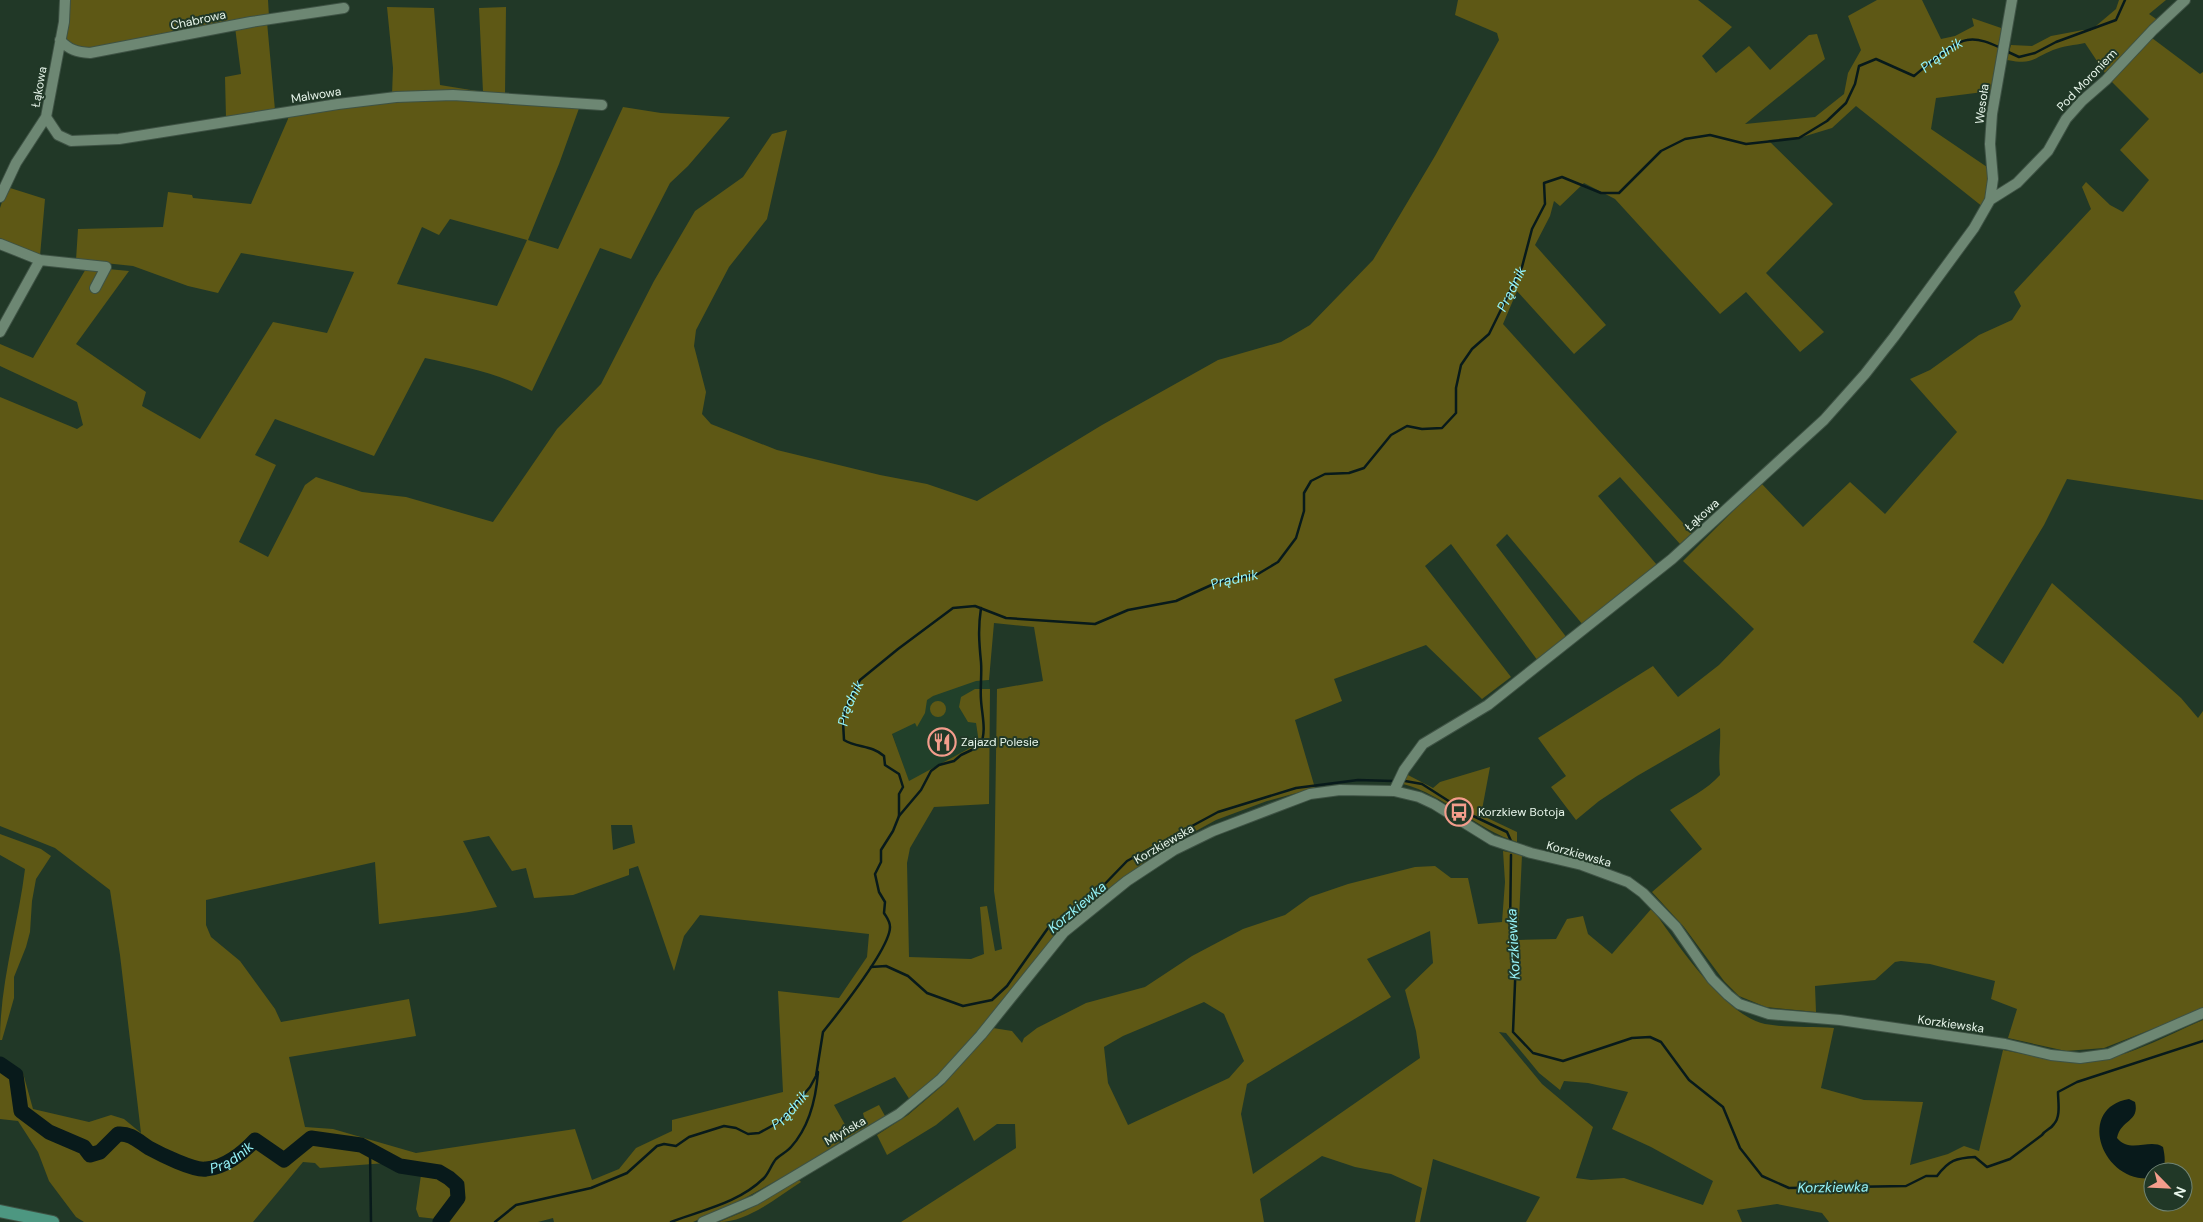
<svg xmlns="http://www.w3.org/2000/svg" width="2203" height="1222" viewBox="0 0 2203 1222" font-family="'DM Sans',sans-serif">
<rect width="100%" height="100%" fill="#213827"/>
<path fill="#21402a" d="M895,677L976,681L989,680L990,689H975L976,723L979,743L909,782L888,721Z"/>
<path fill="#5e5815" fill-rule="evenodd" d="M69,0H268L269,17L92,50L77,49L64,39Z
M1458,0H1698L1732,27L1702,56L1716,73L1749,46L1770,70L1809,35L1817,34L1825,59L1745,124L1815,117L1844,94L1848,73L1861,50L1848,16L1877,0H1922L1941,39L1955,36L1974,26L1972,18L2004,29L1991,91L1936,98L1931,129L1987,167L1988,187L1983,207L1856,106L1832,128L1799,138L1768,140L1833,204L1766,273L1824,332L1800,352L1746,292L1720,314L1615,199L1584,183L1560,206L1554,201L1550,216L1535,245L1606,325L1574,354L1517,291L1503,324L1692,533L1680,544L1620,477L1598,496L1657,565L1583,625L1507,534L1496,545L1567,638L1538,661L1451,544L1425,566L1511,677L1482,699L1426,645L1334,679L1342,701L1295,720L1315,788L1267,801L1216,820L1163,849L1071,919L941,1076L910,1100L895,1077L834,1105L848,1130L865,1121L863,1113L879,1105L885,1116L840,1142L805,1165L734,1204L693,1222H554L553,1218L538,1222H436L437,1219L419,1217L416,1209L421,1175L386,1163L320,1168L315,1163L303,1162L253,1222H84L76,1217L49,1181L38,1152L18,1121L0,1119V1059L23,1073L33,1109L89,1122L111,1115L124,1119L141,1133L120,955L110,890L55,848L0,826V397L77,429L83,425L77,402L0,366V344L33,358L87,267L129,271L76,344L146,392L142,406L200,439L273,322L327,333L354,272L241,253L218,293L188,286L133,266L76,260L78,229L163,227L168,192L192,195L193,198L251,204L288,119L287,108L392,95L393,68L387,7L434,8L440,85L483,92L479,8L506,7L505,95L582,100L559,164L528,240L558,249L623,107L661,113L730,117L688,166L670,183L631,259L600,248L532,391C498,373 461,366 425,358L374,456L275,419L255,455L276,465L239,542L268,557L305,485L316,477L362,492L406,497L493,522L557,429L601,384L654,281L695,211L743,177L772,134L787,130L767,219L729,267L696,330L694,346L706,392L702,414L711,424L777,450L880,475L927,484L977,501L1102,425L1218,360L1281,342L1310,325L1373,260L1435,156L1499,40L1497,33L1455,15ZM450,219L527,240L497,306L397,284L422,227L439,235ZM994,623L1034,627L1043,681L997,689L994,891L1002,949L995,951L987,906L980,907L984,954L971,959L909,957L907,863L910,848L934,807L989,804L990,689H975L961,697L959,707L968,722L976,723L979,743L909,781L892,734L915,723L917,727L925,713L927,700L933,696L976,681L989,680ZM611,825H632L635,843L613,850ZM489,836L512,871L526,868L534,898L573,895L629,875V869L638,866L674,971L684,936L700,915L869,934L867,957L839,998L778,991L783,1092L672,1120V1131L636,1148L619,1169L592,1180L575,1129L416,1153L333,1129L305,1127L289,1057L416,1036L409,999L281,1022L275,1009L240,961L211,937L206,925V900L375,862L379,924C419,918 457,915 497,907L463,841Z
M2119,0H2166L2149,14L2159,21L2107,76L2085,43C2075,45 2063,46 2053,50C2031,59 2034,65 2007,60L2011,45L2032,46L2051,36L2083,30L2090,31L2116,9Z
M267,22L275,110L226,118L225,77L241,74L235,27Z
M2152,38L2200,74L2203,72V500L2067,479L2044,525L1973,642L2003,664L2052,583L2181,698L2198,718L2203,711V1009L2104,1048L2066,1051L2008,1038L2017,1009L1991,999L1995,981L1930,964L1901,961L1895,962L1875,980L1815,986L1816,1012L1766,1007L1739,996L1724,981L1684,927L1652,892L1702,849L1670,810C1687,799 1707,790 1720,775C1718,759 1721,744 1720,728L1637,776L1599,801L1576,820L1551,787L1566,776L1538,738L1653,666L1678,697L1719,665L1754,629L1683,561L1761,483L1803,527L1850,482L1885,514L1957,432L1910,379L1930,370L1979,335L2012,320L2021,306L2014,292L2091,209L2082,187L2086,182L2110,205L2123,212L2149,180L2120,150L2149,119L2111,81Z
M7,187L45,199L40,256L0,238V208Z
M930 709a8 8 0 1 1 16 0a8 8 0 1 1-16 0Z
M1490,767L1481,815L1517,832V842C1476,829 1445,795 1403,784L1406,774L1433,788L1440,782Z
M0,834L41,849L51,856L36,879L32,901L30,932L26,947L14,977V998L2,1040H0C0,982 18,926 25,869L0,855Z
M1503,851L1522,855L1518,940L1556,939L1567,919L1583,916L1588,934L1612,954L1652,908C1675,941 1725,1016 1765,1024C1787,1028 1812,1026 1834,1028L1821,1088L1864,1100L1923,1102L1910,1165L1948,1154L1964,1146L1979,1151L2003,1050C2029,1055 2056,1062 2083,1062C2119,1062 2170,1034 2203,1020V1222H1829L1822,1213L1777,1204L1737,1210L1742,1222H1526L1540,1197L1433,1159L1420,1222H1415L1422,1188L1391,1174L1355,1167L1322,1156L1260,1199L1264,1222H901L1016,1148L1015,1124H997L974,1141L958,1107L936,1125L887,1155L877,1135L908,1115L943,1085L993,1028L1012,1031L1022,1043L1024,1038L1037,1028L1086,1003L1145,987L1192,956L1243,929L1285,915L1310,897L1348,884L1415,867L1435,866L1451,878H1468L1478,924L1502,922L1505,882ZM1430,931L1433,963L1405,990L1416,1031L1420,1058L1253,1174L1241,1114L1247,1084L1391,997L1367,959ZM1204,1002L1224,1014L1244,1061L1229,1078L1128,1125L1108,1083L1104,1047L1123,1036ZM1499,1032L1506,1033L1539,1073L1560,1090L1564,1081L1588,1083L1628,1092L1612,1129L1651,1147L1713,1181L1703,1205L1624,1178L1591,1180L1576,1178L1593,1127L1542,1084ZM2153,1172H2183V1202H2153Z
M799,1180L801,1182C776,1198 748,1222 719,1222L745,1211Z"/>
<path fill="#081a1b" d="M2129,1099L2135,1102C2140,1122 2121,1119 2117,1138C2130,1154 2150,1138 2163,1147C2165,1157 2166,1163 2162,1172H2153V1178C2102,1185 2075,1108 2129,1099Z"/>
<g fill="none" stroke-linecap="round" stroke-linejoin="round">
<g stroke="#081a1b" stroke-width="2.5">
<path d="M2006,51L2019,57L2035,53L2056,42L2116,20L2125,0"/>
<path d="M1405,781L1422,784L1469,814L1507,832L1511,841"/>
<path d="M899,816L921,790L931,771L939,765L954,761L961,755L980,746C987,731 982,716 981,700C980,688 982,675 981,662C979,642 978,628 981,608"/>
<path d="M1511,855L1510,929L1516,959L1513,1032L1533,1053L1563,1061L1632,1038L1650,1037L1661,1042L1689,1080L1723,1107L1740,1148L1762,1176L1789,1188L1906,1186L1926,1176H1937C1949,1160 1956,1158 1975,1157L1987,1167L2010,1159L2042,1135C2045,1130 2051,1129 2054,1124C2061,1116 2058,1102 2058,1092L2077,1082L2203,1041"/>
<path d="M871,967L886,966L908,976L927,993L963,1006L992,1000L1007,986L1048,928L1098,891L1127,861L1218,812L1296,788L1358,780L1393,781"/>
<path d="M370,1151L371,1222"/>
<path id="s1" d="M495,1222L516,1205L591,1188L627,1173L657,1146L664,1144L676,1146L689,1137L724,1126L736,1128L748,1134L759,1133L781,1121L810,1087L816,1076L823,1032C838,1013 890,949 890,927C890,921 887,918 884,913L885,902L879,892L875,874L881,862V850L893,831L899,816V794L903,787L899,774L885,765L884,756C872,745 857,748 844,740L843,722L845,710L860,680L898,649L953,608L975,606L1006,618L1095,624L1128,610L1176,601L1218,582L1258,574L1278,562L1296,538L1304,511V493L1311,481L1325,474L1349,473L1364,468L1391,435L1407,426L1422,429L1442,428L1456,413V388L1461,365L1472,349L1489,334L1522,267L1532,229L1545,204L1544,183L1562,177L1601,193H1619L1661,151L1685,139L1710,135L1746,144L1799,138L1827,121L1846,103L1855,84L1859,66L1876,59L1914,76C1925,67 1953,42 1967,40C1979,38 1990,43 2001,48"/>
<path d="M671,1222C702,1210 739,1203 764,1178C769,1173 771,1165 776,1159C781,1154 787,1152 791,1147C810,1126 816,1099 818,1072"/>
</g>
<path stroke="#081a1b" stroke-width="15" id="s2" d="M0,1064L16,1075L21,1111L49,1132L84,1147L90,1155L100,1152L118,1134C131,1133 138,1141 149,1148C160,1154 194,1171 206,1169C224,1168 243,1153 255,1140L284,1160L311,1138L361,1145L400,1166L439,1172L449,1178L457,1185L458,1198L440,1222"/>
<g stroke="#3e5244" stroke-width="12">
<path id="minor" d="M60,40C69,50 77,52 90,53L251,22L344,8
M46,117L58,135L71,141L119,139L338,104L396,97L453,95L602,105
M0,197L16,163L46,117L64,22L65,0
M1990,200L2017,183L2048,151L2066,119L2082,101L2106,80L2153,30L2185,0
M0,244L40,260L106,267L95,288
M0,332L40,260
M1394,791L1404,770L1423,744L1488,705L1672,559L1824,420L1865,374L1894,337L1974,228L1990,200L1993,179L1990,144L1992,114L2012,0
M703,1222L755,1200L899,1114L941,1079L981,1035L1064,932L1127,881L1174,850L1213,831L1310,794L1340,790L1394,791L1419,797L1434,804L1492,840L1531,853L1582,865L1628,882L1643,893L1676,927L1712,979L1728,995L1739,1004L1769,1014L1840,1020L2005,1044L2051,1055L2080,1058L2109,1054L2203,1013"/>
</g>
<g stroke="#3e5244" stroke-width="14">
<path id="major" d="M0,1211L53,1222"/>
</g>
<use href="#minor" stroke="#6d8773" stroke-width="10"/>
<use href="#major" stroke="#4d9781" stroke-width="12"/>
</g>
<defs>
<g id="restaurant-ring" transform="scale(1.4375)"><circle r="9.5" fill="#213827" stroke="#f49d8c" stroke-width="1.5"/><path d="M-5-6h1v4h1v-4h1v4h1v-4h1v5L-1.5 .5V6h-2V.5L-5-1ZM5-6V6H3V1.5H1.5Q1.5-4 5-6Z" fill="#f49d8c"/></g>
<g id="bus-ring" transform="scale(1.4375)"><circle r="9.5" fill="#213827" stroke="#f49d8c" stroke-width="1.5"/><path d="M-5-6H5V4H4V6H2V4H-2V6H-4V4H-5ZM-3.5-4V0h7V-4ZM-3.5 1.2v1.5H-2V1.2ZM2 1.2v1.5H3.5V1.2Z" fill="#f49d8c"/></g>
</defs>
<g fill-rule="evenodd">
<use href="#restaurant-ring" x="942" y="742"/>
<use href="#bus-ring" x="1459" y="812"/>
</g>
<g text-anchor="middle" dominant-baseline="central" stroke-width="4" stroke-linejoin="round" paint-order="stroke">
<g font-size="12" fill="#e7f5ea" stroke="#213827">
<text transform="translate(198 20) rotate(-12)">Chabrowa</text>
<text transform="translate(2087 80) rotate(-46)">Pod Moroniem</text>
<text transform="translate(39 87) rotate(-80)">Łąkowa</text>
<text transform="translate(316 95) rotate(-9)">Malwowa</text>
<text transform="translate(1982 104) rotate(-82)">Wesoła</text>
<text transform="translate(1702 515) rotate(-42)">Łąkowa</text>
<text transform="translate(1164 844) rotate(-30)">Korzkiewska</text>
<text transform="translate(1579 854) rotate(16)">Korzkiewska</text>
<text transform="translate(1951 1024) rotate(8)">Korzkiewska</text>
<text transform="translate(845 1131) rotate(-30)">Młyńska</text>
</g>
<g font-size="12" fill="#e7f5ea" stroke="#213827" text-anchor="start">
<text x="961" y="742">Zajazd Polesie</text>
<text x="1478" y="812">Korzkiew Botoja</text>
</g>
<g font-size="14" font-style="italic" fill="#96f4f9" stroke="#213827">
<text stroke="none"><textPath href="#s1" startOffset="2289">Prądnik</textPath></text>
<text stroke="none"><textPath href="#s1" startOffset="1702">Prądnik</textPath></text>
<text stroke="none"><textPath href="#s1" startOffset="1251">Prądnik</textPath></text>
<text stroke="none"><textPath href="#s1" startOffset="816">Prądnik</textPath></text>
<text transform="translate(1077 907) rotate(-40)">Korzkiewka</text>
<text transform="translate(1513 944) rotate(-93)">Korzkiewka</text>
<text stroke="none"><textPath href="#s1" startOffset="331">Prądnik</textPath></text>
<text stroke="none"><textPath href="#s2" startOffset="299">Prądnik</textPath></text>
<text transform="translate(1833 1187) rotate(-1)">Korzkiewka</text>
</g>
</g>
<g transform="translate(2168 1187) rotate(114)"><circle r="24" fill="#213827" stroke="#708475"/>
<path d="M0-4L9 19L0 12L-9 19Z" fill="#f49d8c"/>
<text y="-8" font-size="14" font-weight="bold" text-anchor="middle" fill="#e7f5ea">N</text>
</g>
</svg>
